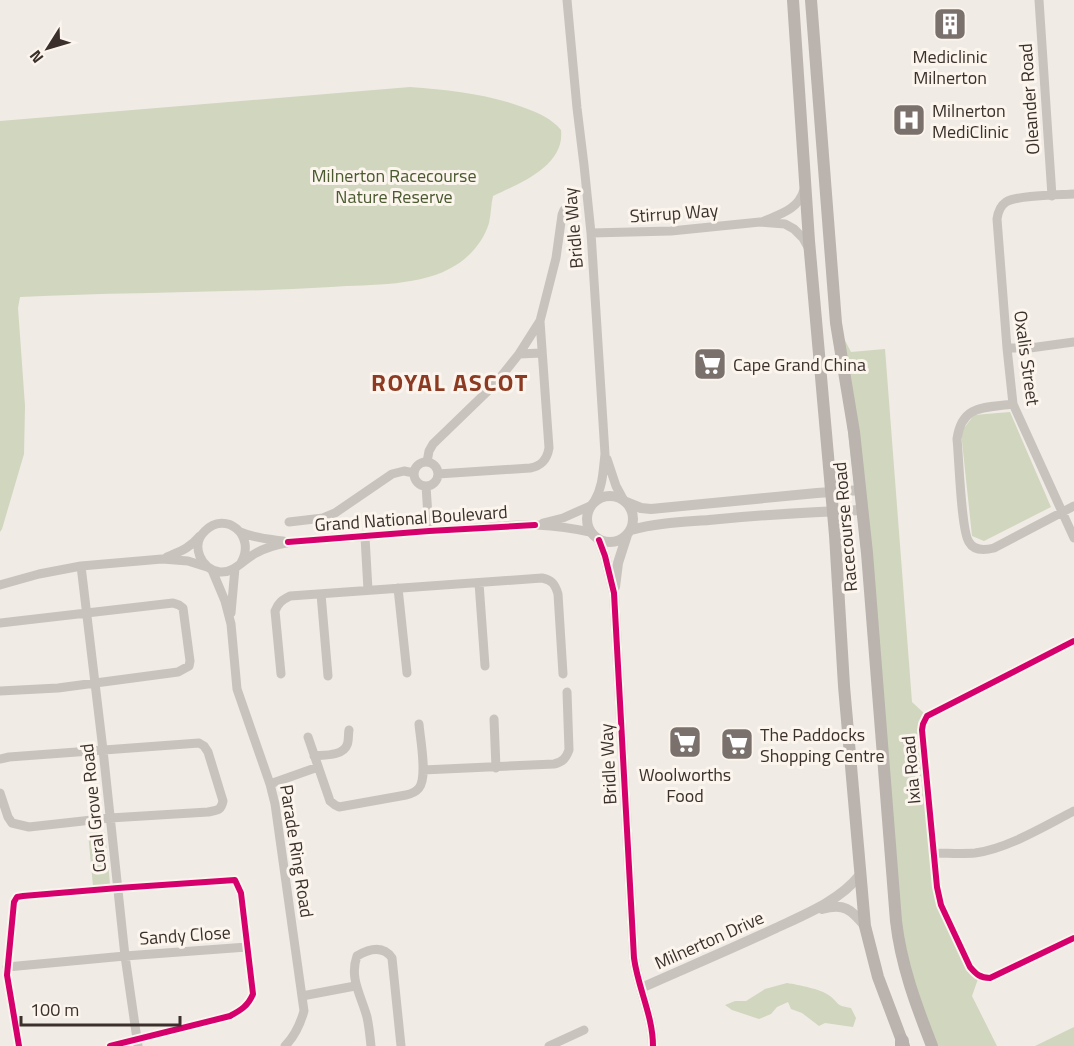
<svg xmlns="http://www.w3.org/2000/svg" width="1074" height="1046" viewBox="0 0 1074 1046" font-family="'Titillium Web',sans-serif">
<rect width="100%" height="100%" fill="#f0ebe5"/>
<path fill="#d1d6bf" d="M410,87C450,90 488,94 525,108C539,113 552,119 561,130C565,166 520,183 493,196C491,204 491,214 489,223C484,240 471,256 456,265C422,287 371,284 331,287C228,293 124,292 20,297L18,308L25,406L24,454L2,529L0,532V121Z
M836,323L851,352L885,349L912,702L927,716L925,720L937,887L979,976L972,996L997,1046H932L905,971L876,684Z
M1010,412L1051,507L984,541L972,536L961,432L974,415Z
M105,832L110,884L93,886L88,833Z
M787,983C799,985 821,989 830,996C841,1005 835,1005 851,1008L856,1018L853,1027L825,1023L819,1026L802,1013L791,1009L788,1002L777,1007L771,1014L759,1019L732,1010L725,1005L735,1001H746L765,989Z
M1074,1027V1046H1035Z"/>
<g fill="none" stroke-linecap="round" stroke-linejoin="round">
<path stroke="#c9c3be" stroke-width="9" d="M567,0L577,108L584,165L591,233L605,454C603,471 603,487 594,502
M1039,0L1052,196
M1074,194C1059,195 1017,195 1006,202C1000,206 998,212 997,219L1007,348L1013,404L1074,538
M762,222C780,214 798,210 804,190
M591,233L671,231L760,222L785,224L794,229L803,238L808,247
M1007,348H1030L1074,342
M519,354L542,353
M1013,404C985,408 962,404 957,439C959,457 961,531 969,542C974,551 986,550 994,548L1074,506
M607,459L616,486L623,499
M427,462L429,451L433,444L495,384L519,354L540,321L556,258L562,215L564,210L569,207
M414 474a12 12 0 1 1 24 0a12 12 0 1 1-24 0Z
M438,474L530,468C541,466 547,460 549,448L540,321
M426,486L429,531
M289,522L323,518L335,513L392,474L404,471L414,473
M543,523L563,518L590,506
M240,532C254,538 268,539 283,541
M365,537L368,590
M167,557C181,551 190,548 200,536
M241,563C257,535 225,510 205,531C190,545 201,570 220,572C235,573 244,559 256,553C265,548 275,545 286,543C295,541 304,541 313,540C331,539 349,538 368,536C404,533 440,530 477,528C496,527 516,524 536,525C554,526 572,528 590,532
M81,566L103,750L125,956L138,1046
M212,570L225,601L231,624L237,689L270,784L275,804L304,1011C300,1025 295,1036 285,1046
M479,583L485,666
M0,585L39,574L81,566L162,559L188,561L207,567
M398,588L407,673
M321,594L328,676
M231,613L235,568
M0,623L173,603L179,605L183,608L190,661L189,666L178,672L58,688L0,691
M1074,641L927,716L923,724L922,730L937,887L941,905L970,967C976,974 980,978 990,978L1074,938
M281,674L275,611C278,603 282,600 290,596L542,578C552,580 555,584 558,594L563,674
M494,719L496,768
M308,737L330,801L335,805L339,807L406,795C411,794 415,793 419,788C428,777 420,738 419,724
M314,756C324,755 343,756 347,745C349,741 348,735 349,730
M0,759L9,757L199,743L204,746L208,752L223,801C221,811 217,810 208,812L110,818L29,827L12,823L8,817L0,793
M423,770L554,764C563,762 566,758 569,750L567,692
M270,784L318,767
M934,853C947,853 962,854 975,853C1007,849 1045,826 1074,811
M7,967L125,956L247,947
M302,996L355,986
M19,1046L7,975L14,902L17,897L23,896L118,888L235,880L241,893L253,994C248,1006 241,1010 230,1016L110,1046
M371,1046C370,1036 369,1026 367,1017C361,995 349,978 357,956C369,949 383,945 392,958L401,1046
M549,1046L584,1030"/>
<path stroke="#c9c3be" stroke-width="10" d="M587 519a23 23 0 1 1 46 0a23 23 0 1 1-46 0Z
M626,502L641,508L651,509L817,493L861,490
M631,530C656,523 683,522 709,520C760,515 811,512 862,510
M599,540L605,556L614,593L634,958C638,988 653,1016 653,1046
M615,587L618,563L627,535
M822,909C844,903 851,909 865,926
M641,988C686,968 731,949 776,928C806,914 839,901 860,875"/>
<path stroke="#bab3ae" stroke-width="12" d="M793,0L809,241L835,535L844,686L865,926L878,977L904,1046
M811,0L836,323L854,432L867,553L896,921C901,965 916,1005 932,1046"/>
<path stroke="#b8b1ad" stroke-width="14" d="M902,1046V1041"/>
<g stroke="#fbf5ee" stroke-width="10">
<path id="cycleway" d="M599,540L605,556L614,593L634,958C638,988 653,1016 653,1046
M288,542L429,531L535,525
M1074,641L927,716L923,724L922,730L937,887L941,905L970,967C976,974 980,978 990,978L1074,938
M19,1046L7,975L14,902L17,897L23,896L118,888L235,880L241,893L253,994C248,1006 241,1010 230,1016L110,1046"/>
</g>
<use href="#cycleway" stroke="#d6006c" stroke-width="6"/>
</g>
<defs>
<g id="building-square" transform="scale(1.725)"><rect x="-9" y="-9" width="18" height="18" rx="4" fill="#7a716c" stroke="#fbf5ee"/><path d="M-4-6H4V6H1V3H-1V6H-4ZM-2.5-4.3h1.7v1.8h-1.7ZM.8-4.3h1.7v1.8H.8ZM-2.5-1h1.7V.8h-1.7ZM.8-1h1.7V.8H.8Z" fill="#fff"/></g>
<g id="hospital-square" transform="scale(1.725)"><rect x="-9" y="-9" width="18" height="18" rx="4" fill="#7a716c" stroke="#fbf5ee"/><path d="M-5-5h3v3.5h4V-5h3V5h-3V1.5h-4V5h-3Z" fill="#fff"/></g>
<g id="supermarket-square" transform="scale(1.725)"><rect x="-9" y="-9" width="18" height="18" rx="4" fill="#7a716c" stroke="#fbf5ee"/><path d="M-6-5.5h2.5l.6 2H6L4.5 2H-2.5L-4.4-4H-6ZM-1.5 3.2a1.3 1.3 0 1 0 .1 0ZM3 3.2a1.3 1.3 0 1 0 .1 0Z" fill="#fff"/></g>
</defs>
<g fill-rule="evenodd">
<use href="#building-square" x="950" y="24"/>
<use href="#hospital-square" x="909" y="120"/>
<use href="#supermarket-square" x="710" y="364"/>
<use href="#supermarket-square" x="685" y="742"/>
<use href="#supermarket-square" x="737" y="744"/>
</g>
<g text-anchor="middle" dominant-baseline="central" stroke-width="6" stroke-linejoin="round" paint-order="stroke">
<g font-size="18" fill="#3b302b" stroke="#fbf5ee" text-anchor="start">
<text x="950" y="56" text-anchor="middle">Mediclinic<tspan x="950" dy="21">Milnerton</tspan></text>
<text x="932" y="110">Milnerton<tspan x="932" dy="21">MediClinic</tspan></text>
<text x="733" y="364">Cape Grand China</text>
<text x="760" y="734">The Paddocks<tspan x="760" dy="21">Shopping Centre</tspan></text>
<text x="685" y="774" text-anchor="middle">Woolworths<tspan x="685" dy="21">Food</tspan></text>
</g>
<g font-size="18" fill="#3b302b" stroke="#fbf5ee">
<text transform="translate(1029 99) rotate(-94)">Oleander Road</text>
<text transform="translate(674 213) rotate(-4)">Stirrup Way</text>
<text transform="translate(573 228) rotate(-95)">Bridle Way</text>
<text transform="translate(1027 358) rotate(82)">Oxalis Street</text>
<text transform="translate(411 518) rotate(-4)">Grand National Boulevard</text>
<text transform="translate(845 527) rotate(-95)">Racecourse Road</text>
<text transform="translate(608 764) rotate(-93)">Bridle Way</text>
<text transform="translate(911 770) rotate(-95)">Ixia Road</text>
<text transform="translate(93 808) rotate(-96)">Coral Grove Road</text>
<text transform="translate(297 851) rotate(81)">Parade Ring Road</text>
<text transform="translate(185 935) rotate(-4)">Sandy Close</text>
<text transform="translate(709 940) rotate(-24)">Milnerton Drive</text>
</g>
<g font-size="18" fill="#4a5a2e" stroke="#fbf5ee">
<text x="394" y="175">Milnerton Racecourse<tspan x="394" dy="21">Nature Reserve</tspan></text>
</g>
<g font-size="24" font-weight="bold" letter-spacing="1.5" fill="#8c3b22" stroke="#fbf5ee">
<text x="450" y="382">ROYAL ASCOT</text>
</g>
</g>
<g transform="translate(48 48) rotate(233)" stroke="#fbf5ee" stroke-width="4.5" paint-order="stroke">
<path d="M0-4.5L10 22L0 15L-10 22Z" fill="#3b302b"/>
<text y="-9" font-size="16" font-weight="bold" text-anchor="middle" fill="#3b302b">N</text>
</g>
<path d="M21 1016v9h159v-9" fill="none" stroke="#3b302b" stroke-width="3"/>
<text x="30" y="1016" font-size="18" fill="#3b302b" stroke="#fbf5ee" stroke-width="4.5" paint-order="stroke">100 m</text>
</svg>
